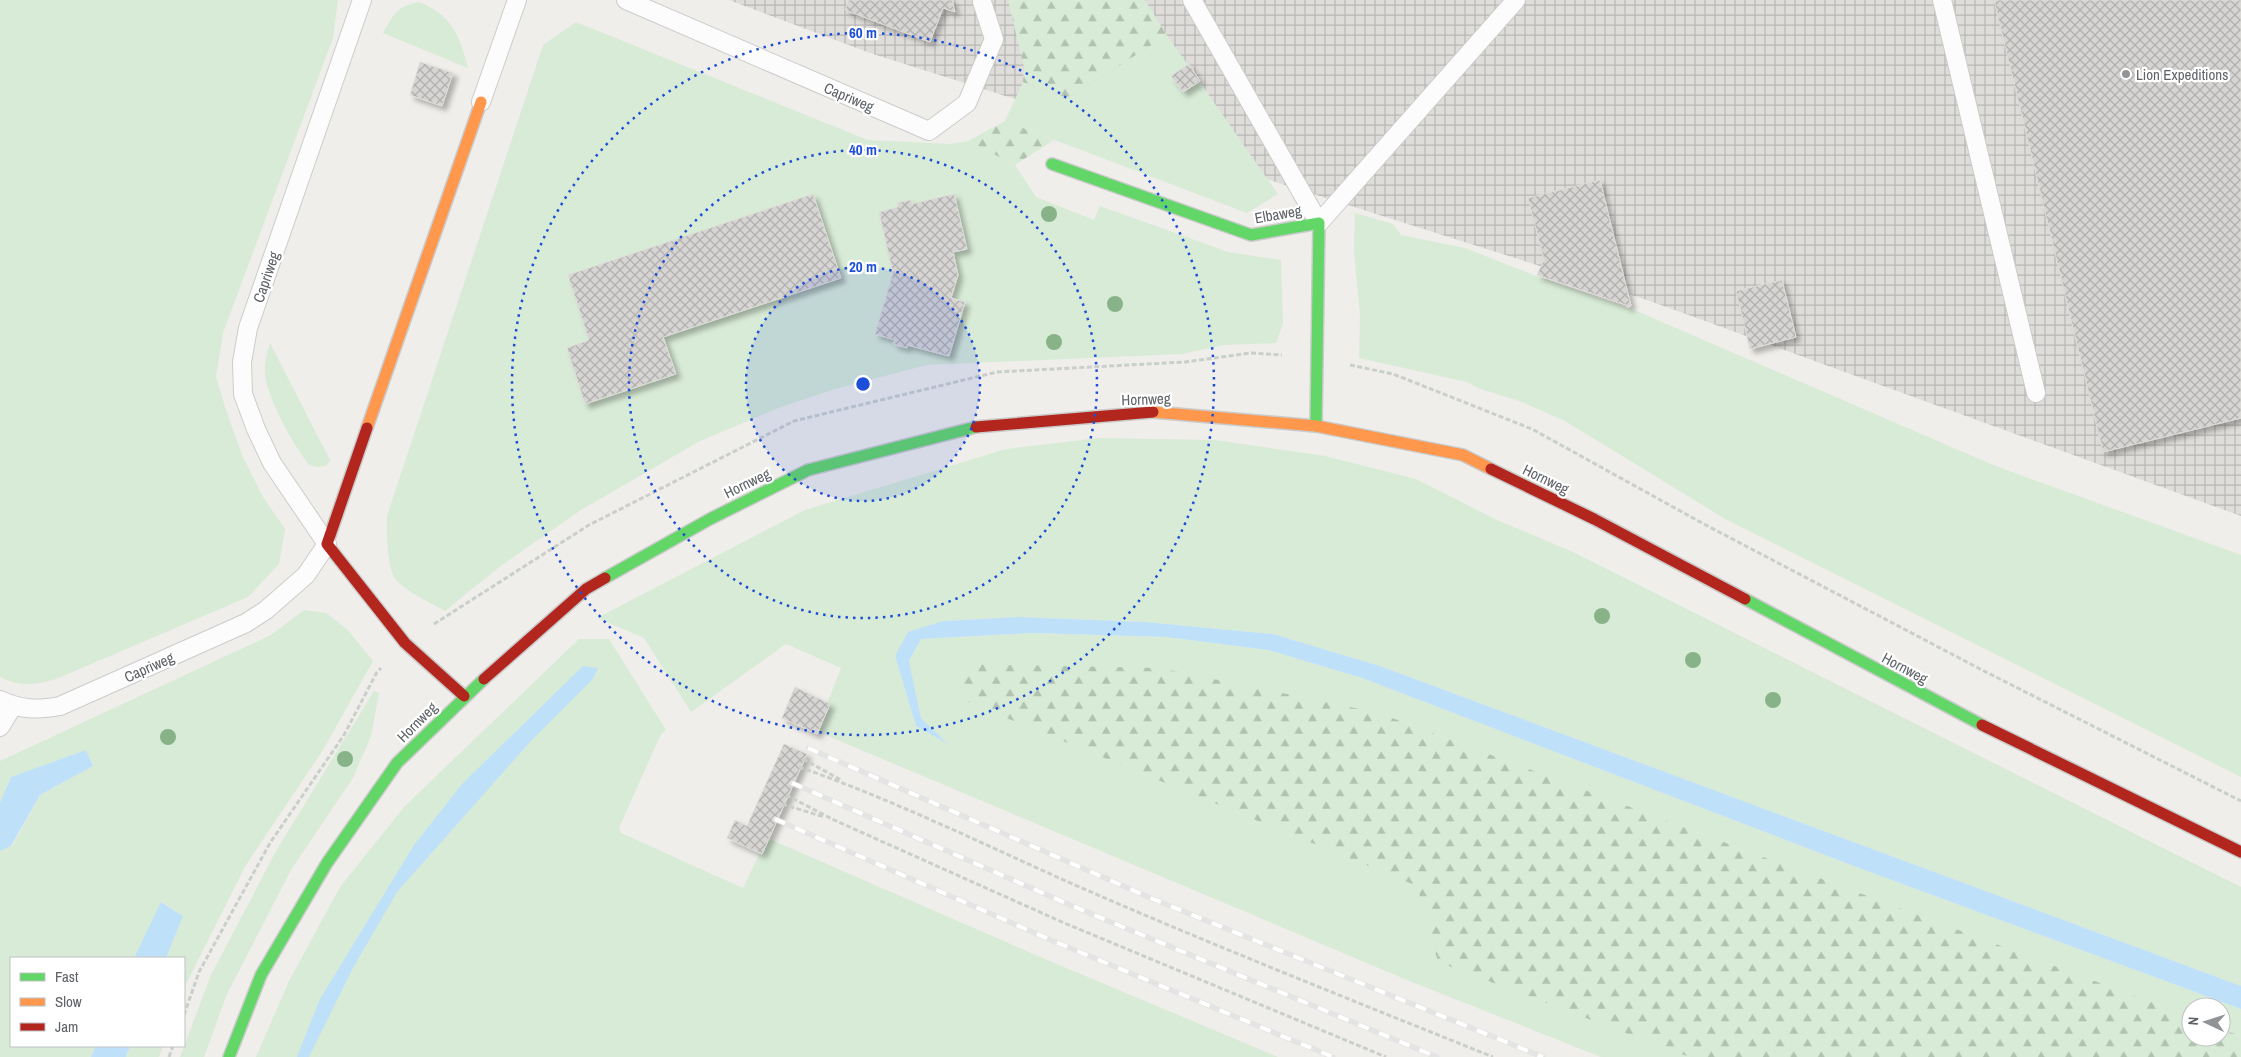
<svg xmlns="http://www.w3.org/2000/svg" width="2241" height="1057" viewBox="0 0 2241 1057" font-family="'Archivo Narrow',sans-serif">
<defs>
<pattern id="industrial-grid" width="8" height="8" patternUnits="userSpaceOnUse" patternTransform="scale(1.25)"><rect width="8" height="8" fill="#dfddda"/><path d="M0 4h8M4 0v8" fill="none" stroke="#b8b7b5"/></pattern>
<pattern id="forest-firs" width="22" height="20" patternUnits="userSpaceOnUse" patternTransform="scale(1.25)"><rect width="22" height="20" fill="#d8ebd6"/><path d="M5 1l3.5 6h-7zM16 11l3.5 6h-7z" fill="#b2c2b1"/></pattern>
<pattern id="building-cross-hatch" width="8" height="8" patternUnits="userSpaceOnUse" patternTransform="scale(1.25)"><rect width="8" height="8" fill="#d6d5d3"/><path d="M0 0l8 8M0 8l8-8" fill="none" stroke="#b1b0af"/></pattern>
<filter id="shadow"><feDropShadow dx="4.5" dy="4.5" stdDeviation="2.5" flood-color="#0004"/></filter>
</defs>
<rect width="100%" height="100%" fill="#efeeea"/>
<path fill="url(#industrial-grid)" d="M729,0H2241V516L1647,300L870,53Z"/>
<path fill="#d8ebd6" d="M0,0H338L333,38L223,333L216,377L226,410L242,455L263,497L285,529L279,564L248,597L56,679C36,685 19,687 0,677Z
M419,2C452,15 460,36 468,68L383,33C393,15 397,6 419,2Z
M576,22L868,140L951,144L968,141L1015,165L1036,197L1094,220L1100,206L1228,252L1281,260L1283,323L1276,343L1224,345L1182,354L927,365L835,389L781,407L700,441L581,510L498,568L445,611C430,602 408,593 396,580C386,567 387,531 387,516L543,45Z
M1167,35L1278,194L1247,213L1005,121L1023,82L1068,98Z
M1355,213L1393,224L1401,235L1465,248L1531,274L1639,312L1993,465L2241,555V777L1727,520L1565,421L1522,402L1478,388L1467,382L1359,358L1360,316L1354,251Z
M270,343L330,460L326,466L318,467L309,465C294,446 267,398 265,374C264,363 267,354 270,343Z
M1099,438L1215,440L1325,456L1416,479L1497,520L1573,552L2241,887V986L1380,666L1273,634L1146,622L1020,617L943,621L895,656L916,726L946,742L921,718L909,661L921,639L1034,633L1166,637L1268,650L1362,678L1859,868L2241,1009V1036L2221,1029V1007H2191V1017L1379,713L965,701L1418,886L1438,962L1689,1057H1601L1407,980L816,731L841,668L786,644L691,712L644,638L597,618L805,510L1006,449Z
M304,610L326,613L347,629L373,661L323,750L246,865L184,988V958H166L183,916L162,902L134,958H11V1046H96L91,1057H0V851L12,846L40,795L93,766L86,750L11,777L0,803V761L271,635Z
M579,639H609L666,730L661,734L619,828L621,833L743,888L767,838L1045,959L1278,1057H256L289,981L340,887L405,806Z
M374,691L379,693L371,736L353,778L291,870L227,994L204,1057H180L211,975L276,851Z
M130,1046H163L159,1057H126Z"/>
<path fill="url(#forest-firs)" d="M1008,0H1145L1167,35L1068,98L1023,82L1024,67Z
M1005,121L1054,140L1015,165L968,141Z
M963,664L1160,668L1379,713L2191,1017V1037H2221V1029L2241,1036V1057H1689L1438,962L1417,886L965,701Z"/>
<path fill="#bfe0f9" d="M1020,617L1146,622L1273,634L1380,666L2241,986V1009L1859,868L1362,678L1268,650L1166,637L1034,633L921,639L909,661L921,718L948,744L916,726L895,656L908,632L943,621Z
M583,666L598,668L593,679L530,742L397,892L353,968L309,1057H297L320,999L414,845L463,783Z
M86,750L93,766L40,795L11,846L0,851V803L11,777Z
M161,902L183,916L166,958H134Z
M96,1046H130L126,1057H91Z"/>
<path fill="url(#building-cross-hatch)" stroke="#deddd9" filter="url(#shadow)" d="M849,0H952L955,12L943,8L930,42L845,10Z
M1994,0H2241V418L2103,452Z
M420,62L453,73L442,106L410,95Z
M1189,64L1200,81L1183,92L1171,76Z
M1600,180L1631,306L1627,307L1626,305L1537,275L1544,260L1528,198Z
M813,194L841,278L663,337L676,374L585,404L567,348L589,340L568,275Z
M954,194L967,249L953,252L958,275L951,298L965,302L949,356L907,345V348L893,344L895,340L875,334L893,273L879,212L898,207L897,203L911,200L912,204Z
M1782,280L1796,337L1750,349L1736,291Z
M795,687L830,704L817,734L782,718Z
M784,744L807,754L762,854L727,838L735,820L747,826Z"/>
<g fill="none" stroke-linecap="round" stroke-linejoin="round">
<g stroke="#cbcccc" stroke-width="20">
<path id="lane" d="M626,0L929,131L967,103L994,39L982,2
M1192,0L1319,223L1516,0
M1942,0L2036,393
M481,102L517,0
M0,700C21,710 38,710 60,706L246,623L266,610L306,575L327,544L272,463L256,429L243,394L242,362L248,328L362,0
M0,727L13,706"/>
</g>
<g stroke="#cacacb" stroke-width="14">
<path id="fast" d="M1052,164L1251,235L1319,223L1316,426
M605,578L710,519L808,470L976,427
M1745,599L1982,725
M229,1057L261,975L327,863L397,763L484,679"/>
</g>
<g stroke="#cacacb" stroke-width="14">
<path id="slow" d="M1153,412L1316,426L1463,455L1491,469
M367,428L481,102"/>
</g>
<g stroke="#cacacb" stroke-width="14">
<path id="jam" d="M976,427L1153,412
M367,428L327,544L405,643L464,696
M1491,469L1594,519L1745,599
M484,679L586,589L605,578
M1982,725L2241,852"/>
</g>
<path stroke="#cacfcc" stroke-width="3" stroke-dasharray="5 2.5" stroke-linecap="butt" d="M1350,365L1393,374L1532,429L1702,523L1984,671L2241,801
M434,624L589,525L794,421L997,372L1185,362L1251,353L1282,355
M803,759L841,780
M799,767C894,800 985,845 1077,886C1215,946 1354,1001 1493,1057
M786,795L834,820L1062,922L1386,1057
M782,804L824,817
M184,1015L199,972L270,843L344,735L377,672L381,668
M169,1057L173,1046"/>
<use href="#lane" stroke="#fdfcfc" stroke-width="18"/>
<use href="#fast" stroke="#63d668" stroke-width="11"/>
<use href="#slow" stroke="#ff974d" stroke-width="11"/>
<use href="#jam" stroke="#b3261e" stroke-width="11"/>
<g stroke="#e4e4e4" stroke-width="5.5">
<path id="rail" d="M808,748L1153,899L1543,1057
M792,783L1070,905L1437,1057
M775,819L1053,941L1333,1057"/>
</g>
<use href="#rail" stroke="#fff" stroke-width="4" stroke-dasharray="11" stroke-linecap="butt"/>
</g>
<g fill="#88b388">
<circle cx="1049" cy="214" r="8"/>
<circle cx="1115" cy="304" r="8"/>
<circle cx="1054" cy="342" r="8"/>
<circle cx="1602" cy="616" r="8"/>
<circle cx="1693" cy="660" r="8"/>
<circle cx="1773" cy="700" r="8"/>
<circle cx="168" cy="737" r="8"/>
<circle cx="345" cy="759" r="8"/>
</g>
<circle cx="863" cy="384" r="117" fill="#1d4ed8" fill-opacity=".12"/>
<g fill="none" stroke="#1d4ed8" stroke-width="2.5" stroke-dasharray="2.5 5">
<circle cx="863" cy="384" r="117"/>
<circle cx="863" cy="384" r="234"/>
<circle cx="863" cy="384" r="351"/>
</g>
<circle fill="#919496" stroke="#fff" stroke-width="2" cx="2126" cy="74" r="5"/>
<g text-anchor="middle" dominant-baseline="central" stroke-width="4.5" stroke-linejoin="round" paint-order="stroke">
<g font-size="15" fill="#5f6368" stroke="#fff" text-anchor="start">
<text x="2136" y="74">Lion Expeditions</text>
</g>
<g font-size="15" fill="#5f6368" stroke="#fff">
<text transform="translate(849 97) rotate(23)">Capriweg</text>
<text transform="translate(1278 214) rotate(-10)">Elbaweg</text>
<text transform="translate(266 277) rotate(-71)">Capriweg</text>
<text transform="translate(1146 399) rotate(-2)">Hornweg</text>
<text transform="translate(1546 479) rotate(26)">Hornweg</text>
<text transform="translate(747 483) rotate(-26)">Hornweg</text>
<text transform="translate(149 667) rotate(-24)">Capriweg</text>
<text transform="translate(1905 668) rotate(28)">Hornweg</text>
<text transform="translate(417 722) rotate(-45)">Hornweg</text>
</g>
</g>
<circle cx="863" cy="384" r="8" fill="#1d4ed8" stroke="#fff" stroke-width="2.5"/>
<g font-size="15" text-anchor="middle" font-weight="bold" fill="#1d4ed8" stroke="#fff" stroke-width="4.5" stroke-linejoin="round" paint-order="stroke">
<text x="863" y="38">60 m</text>
<text x="863" y="155">40 m</text>
<text x="863" y="272">20 m</text>
</g>
<rect x="10" y="957" width="175" height="90" fill="#ffffff" stroke="#bfc1c3"/>
<rect x="20" y="973" width="25" height="8" fill="#63d668" stroke="#bfc1c3"/>
<text x="55" y="982" font-size="15" fill="#5f6368">Fast</text>
<rect x="20" y="998" width="25" height="8" fill="#ff974d" stroke="#bfc1c3"/>
<text x="55" y="1007" font-size="15" fill="#5f6368">Slow</text>
<rect x="20" y="1023" width="25" height="8" fill="#b3261e" stroke="#bfc1c3"/>
<text x="55" y="1032" font-size="15" fill="#5f6368">Jam</text>
<g transform="translate(2206 1022) rotate(274)"><circle r="24" fill="#ffffff" stroke="#bfc1c3"/>
<path d="M0-4L9 19L0 12L-9 19Z" fill="#919496"/>
<text y="-8" font-size="14" font-weight="bold" text-anchor="middle" fill="#5f6368">N</text>
</g>
</svg>
